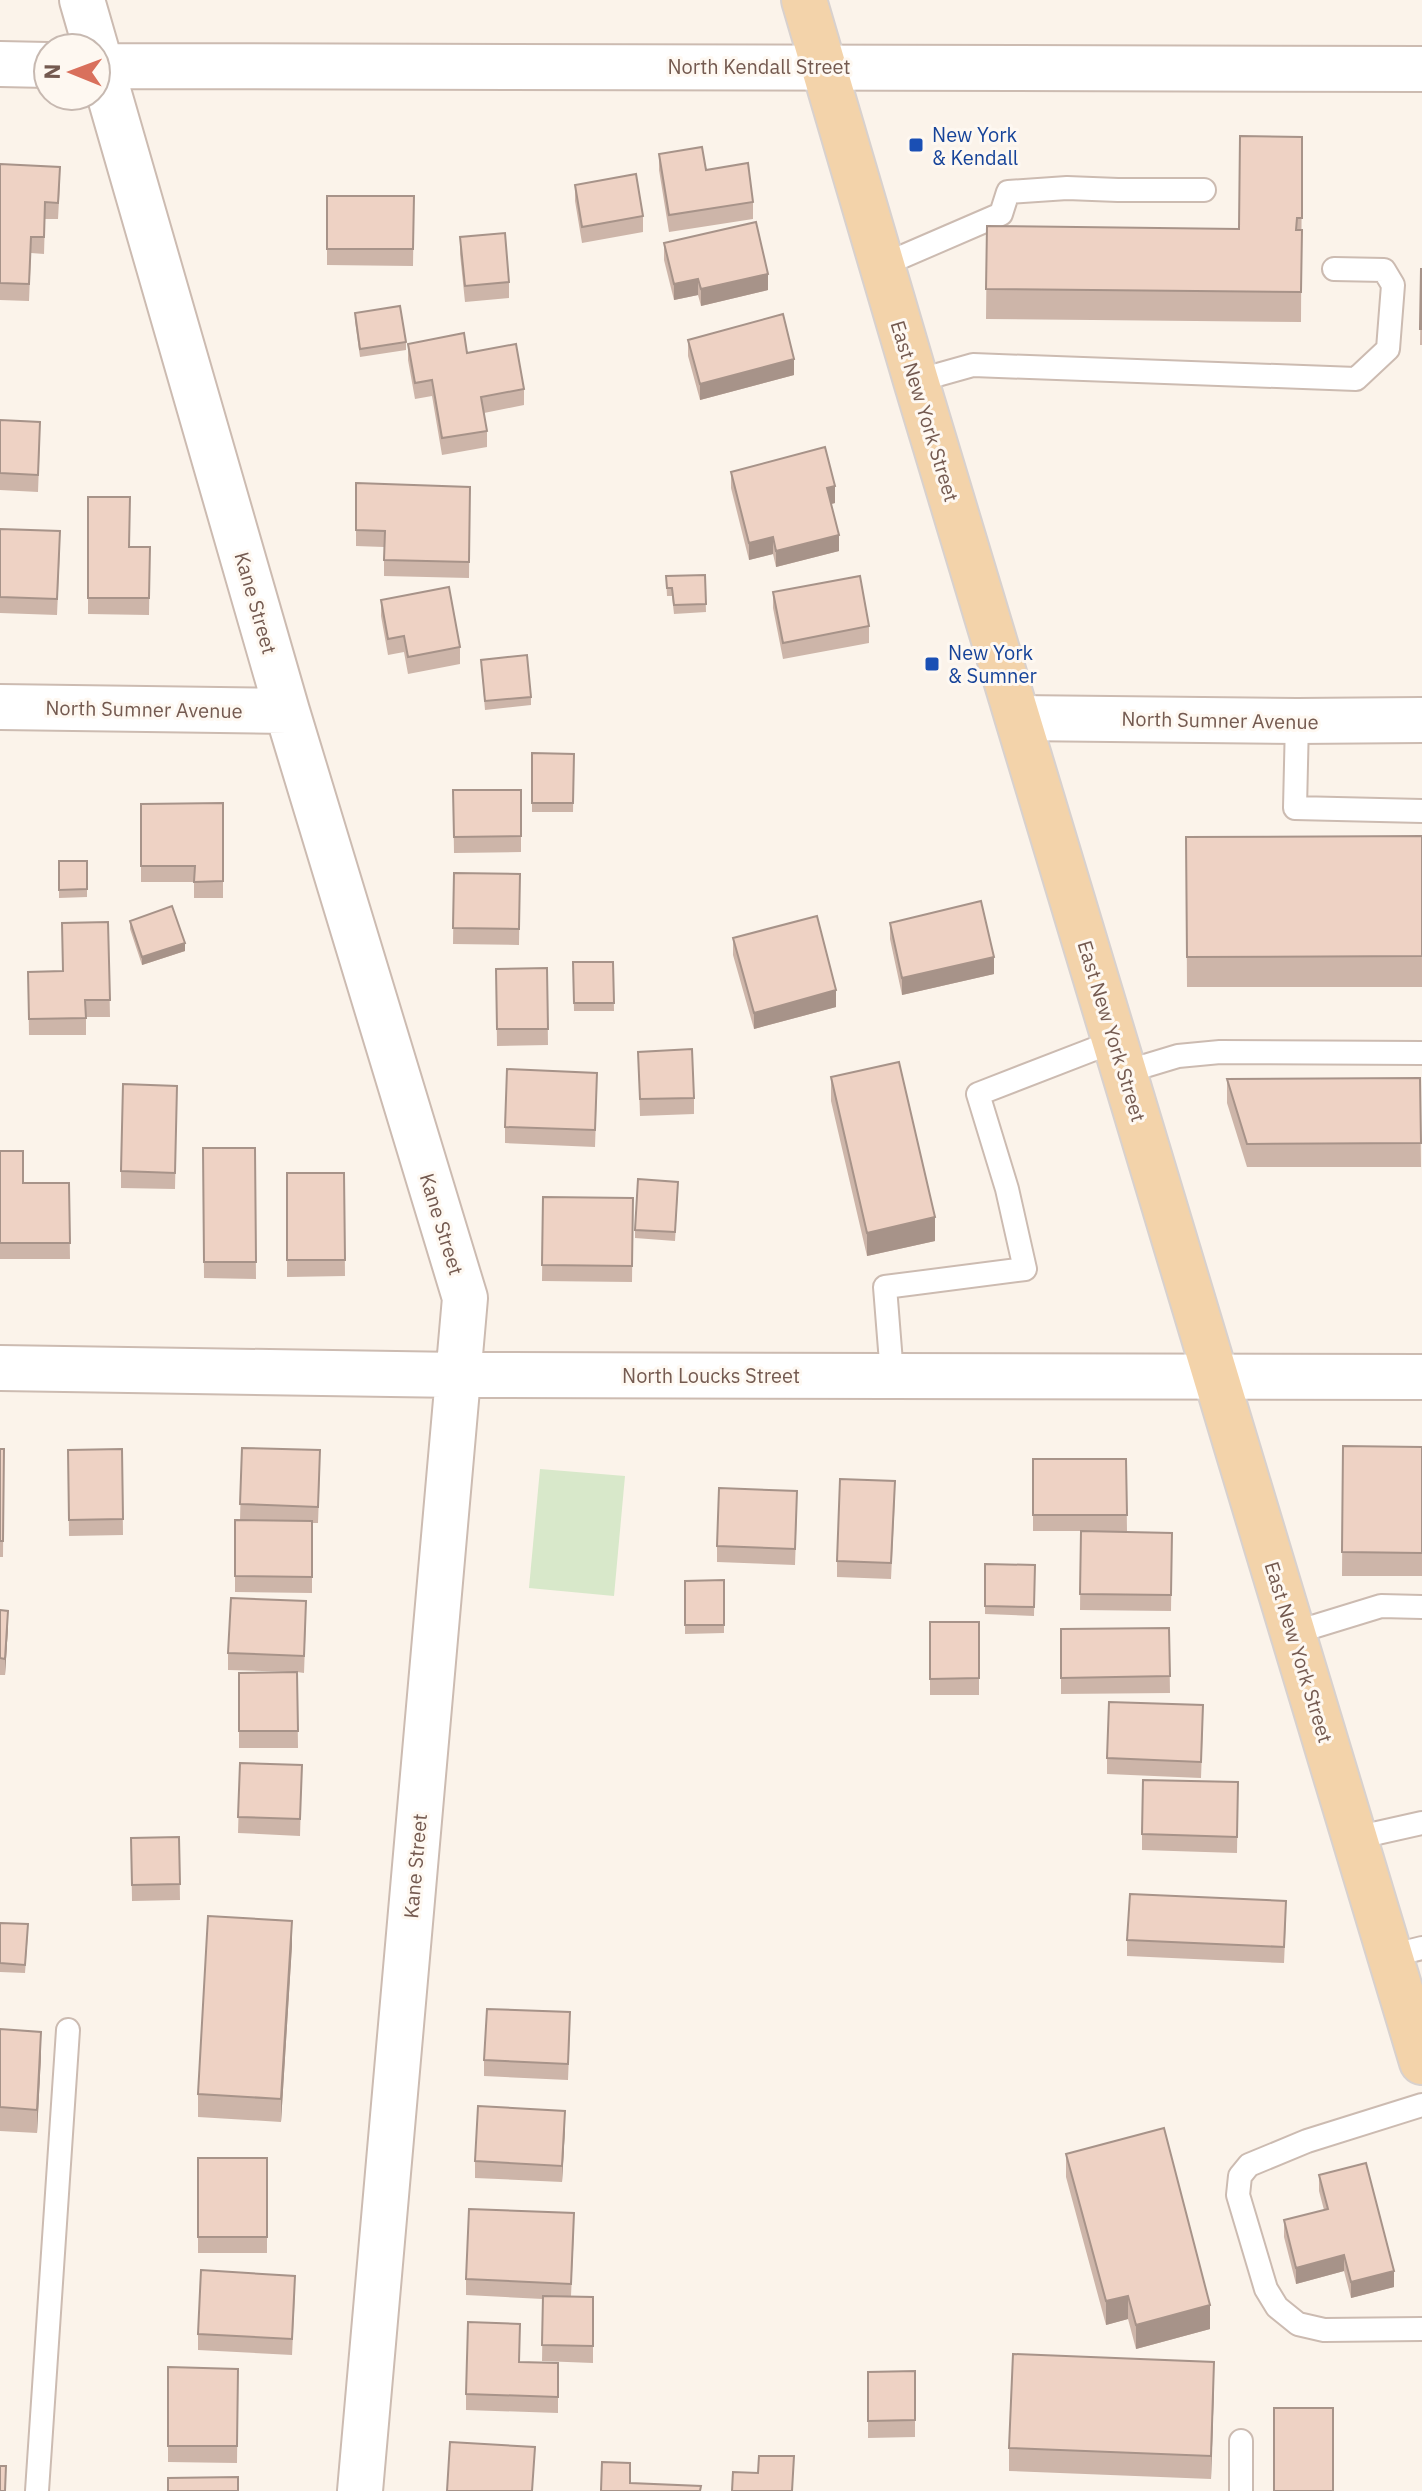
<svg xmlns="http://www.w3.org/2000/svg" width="1422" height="2491" viewBox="0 0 1422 2491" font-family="'IBM Plex Sans',sans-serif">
<rect width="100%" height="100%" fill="#fbf3ea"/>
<path fill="#d8e8ca" d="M540,1469L625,1476L614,1596L529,1588Z"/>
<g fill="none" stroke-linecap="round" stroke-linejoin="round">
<g stroke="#ccbbb1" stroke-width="26">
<path id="service" d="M883,265L1001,214L1008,192L1067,188L1118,190H1204
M916,381L973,365L1356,379L1388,349L1393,285L1384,270L1334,269
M1297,721L1295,808L1422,811
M1125,1072L1178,1056L1220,1052L1422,1053
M892,1375L885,1287L1025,1269L1007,1189L978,1094L1115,1041
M1293,1633L1381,1606L1422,1607
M1355,1838L1422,1823
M1390,1956L1422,1948
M1422,2105L1307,2141L1249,2165L1240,2176L1238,2195L1266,2289L1277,2307L1298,2324L1324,2330L1422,2329
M37,2491L68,2030
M1241,2491V2441"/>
</g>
<g stroke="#ccbbb1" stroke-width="48">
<path id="minor" d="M82,0L287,711L465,1298L360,2491
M0,64L48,65
M96,66L1422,69
M0,707L287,711
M1018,718L1297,721L1422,720
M0,1368L459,1375L1422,1377"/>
</g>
<g stroke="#d8d1ce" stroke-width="48">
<path id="primary" d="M804,0L916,381L1422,2062"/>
</g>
<use href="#service" stroke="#fff" stroke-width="22"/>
<use href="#minor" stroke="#fff" stroke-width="44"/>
<use href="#primary" stroke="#f3d3aa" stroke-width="44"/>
</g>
<path fill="#cdb5a9" d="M1302,137L1301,322L986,319L987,226L1239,229Z
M659,154L706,170L753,202V219L669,232L659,170Z
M0,164L60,183L58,219H45L44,254L31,253L29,301L0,300Z
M575,185L643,216V232L582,243L575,201Z
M327,196H414L413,266L327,265Z
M460,237L509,282V298L465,302L460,254Z
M664,243L768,290L701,306L698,295L674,300L664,260Z
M1421,269H1422V345H1420Z
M355,313L406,342V350L360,357L355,321Z
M688,340L794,375L700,400L688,356Z
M408,344L467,353L524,389V405L484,413L487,431V447L442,455L432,396L415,399L408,360Z
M0,420L40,438L38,492L0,490Z
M731,472L835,503L831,504L839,551L776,567L773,554L749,560L731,488Z
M356,483L470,487L469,578L384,576V547L356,546Z
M88,497L130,547H150L149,615L88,614Z
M0,529L60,547L57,615L0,613Z
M705,575L706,612L674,614L672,596H667L666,576Z
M773,592L869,626V643L783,659L773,608Z
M381,600L460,647V664L408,674L404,652L388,655L381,616Z
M481,660L531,697V705L485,710Z
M532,753L574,754L573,812H532Z
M453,790H521V852L454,853Z
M223,803V898H194V882H141V804Z
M1422,836V987H1187L1186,837Z
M59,861H87V897L59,898Z
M454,873L520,874L519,945L453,944Z
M130,921L185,951L142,965L130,929Z
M108,922L110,1017H86V1035H29L28,972L63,971Z
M890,923L994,974L902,995L890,939Z
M733,938L836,1007L754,1029L733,955Z
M573,962H613L614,1011H574Z
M547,968L548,1045L497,1046L496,969Z
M638,1052L694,1098V1114L640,1116Z
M831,1077L935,1241L867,1256L831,1101Z
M1420,1078L1421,1167H1247L1227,1103V1079Z
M177,1086L175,1189L121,1188V1171Z
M597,1089L595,1147L505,1143V1127Z
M203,1148H255L256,1279L204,1278Z
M0,1151L23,1183H69L70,1259H0Z
M287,1173H344L345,1276L287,1277Z
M678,1190L675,1241L635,1238V1230Z
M543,1197L633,1198L632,1282L542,1281Z
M1343,1446L1422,1447V1576H1342Z
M242,1448L320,1466L318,1523H312V1593L235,1592V1520H240Z
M0,1449H4L3,1557H0Z
M122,1449L123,1535L69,1536L68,1450Z
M1033,1459H1126L1127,1531H1033Z
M895,1497L891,1579L837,1577V1561Z
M797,1507L795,1565L717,1562V1546Z
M1081,1531L1172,1533L1171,1611L1080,1610Z
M985,1564L1035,1565L1034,1616L985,1614Z
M724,1580V1633L685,1634V1581Z
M0,1610L8,1627L5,1675H0Z
M306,1617L304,1673L297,1672L298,1748H239V1673L297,1672L228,1670V1653Z
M930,1622H979V1695H930Z
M1169,1628L1170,1693L1061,1694V1629Z
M1203,1722L1201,1778L1107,1774V1758Z
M240,1763L302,1765L300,1836L238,1833Z
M1238,1782L1237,1853L1142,1850V1834Z
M179,1837L180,1900L132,1901L131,1838Z
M1286,1918L1284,1963L1127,1956V1940Z
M0,1923L28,1933L25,1973L0,1972Z
M292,1945L281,2122L198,2117V2094Z
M0,2029L41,2056L37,2133L0,2131Z
M570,2029L568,2080L484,2076V2060Z
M565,2127L562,2182L475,2178V2161Z
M1066,2154L1210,2329L1136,2349L1128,2319L1106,2325L1066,2177Z
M198,2158H267V2253H198Z
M1319,2175L1394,2287L1351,2298L1344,2271L1296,2284L1284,2237V2220L1324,2210L1319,2191Z
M574,2230L571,2296L593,2297V2363L542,2361L543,2299L466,2295V2279Z
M295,2292L292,2355L198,2350V2334Z
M519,2362L558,2363V2413L466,2410V2394Z
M168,2367L238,2369L237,2463L168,2462Z
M915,2371V2437L868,2438V2372Z
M1214,2385L1211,2479L1009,2471V2448Z"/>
<path fill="#a79389" d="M768,274V290L701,306V289Z
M698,279V295L674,300V284Z
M794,359V375L700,400V384Z
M835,486V503L827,505V488Z
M839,535V551L776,567V551Z
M773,537V554L749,560V543Z
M185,943V951L142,965V957Z
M994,957V974L902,995V978Z
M836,990V1007L754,1029V1013Z
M935,1217V1241L867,1256V1233Z
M8,1611V1627L5,1675V1659Z
M292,1921V1945L281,2122V2099Z
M41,2032V2056L37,2133V2110Z
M565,2111V2127L562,2182V2166Z
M1344,2255V2271L1296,2284V2268Z
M1394,2271V2287L1351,2298V2282Z
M1128,2296V2319L1106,2325V2301Z
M1210,2305V2329L1136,2349V2325Z
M1214,2362V2385L1211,2479V2456Z"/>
<path fill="#eed2c4" stroke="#a79389" stroke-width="2" d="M1240,136L1302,137V218H1297L1296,230H1302L1301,292L986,289L987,226L1239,229Z
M702,147L706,170L748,163L753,202L669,215L659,154Z
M0,164L60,167L58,203L45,202L44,237H31L29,284L0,283Z
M636,174L643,216L582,227L575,185Z
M327,196H414L413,249H327Z
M756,222L768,274L701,289L698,279L674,284L664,243Z
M505,233L509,282L465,286L460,237Z
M1421,269H1422V329H1420Z
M400,306L406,342L360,349L355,313Z
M783,314L794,359L700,384L688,340Z
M464,333L467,353L516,344L524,389L481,397L487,431L442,438L432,380L415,383L408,344Z
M0,420L40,422L38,475L0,473Z
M825,447L835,486L827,488L839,535L776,551L773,537L749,543L731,472Z
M356,483L470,487L469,562L384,560L385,531L356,530Z
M88,497H130L129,547H150L149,598H88Z
M0,529L60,531L57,599L0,597Z
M705,575L706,604L674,605L672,588H667L666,576Z
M860,576L869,626L783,643L773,592Z
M449,587L460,647L408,657L404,636L388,639L381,600Z
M527,655L531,697L485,701L481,660Z
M532,753L574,754L573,803H532Z
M453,790H521V836L454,837Z
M223,803V881L194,882L195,866H141V804Z
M1422,836V956L1187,957L1186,837Z
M59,861H87V889L59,890Z
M454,873L520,874L519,929L453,928Z
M981,901L994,957L902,978L890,923Z
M172,906L185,943L142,957L130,921Z
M817,916L836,990L754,1013L733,938Z
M108,922L110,1000H85L86,1018L29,1019L28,972L63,971L62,923Z
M573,962H613L614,1003H574Z
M547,968L548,1029H497L496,969Z
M692,1049L694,1098L640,1099L638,1052Z
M899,1062L935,1217L867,1233L831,1077Z
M507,1069L597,1073L595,1130L505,1127Z
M1420,1078L1421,1143L1247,1144L1227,1079Z
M123,1084L177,1086L175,1173L121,1171Z
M203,1148H255L256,1262H204Z
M0,1151H23V1183H69L70,1243H0Z
M287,1173H344L345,1260H287Z
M638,1179L678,1182L675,1232L635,1230Z
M543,1197L633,1198L632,1266L542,1265Z
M1343,1446L1422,1447V1553L1342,1552Z
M242,1448L320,1450L318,1507L240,1504Z
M0,1449H4L3,1541H0Z
M122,1449L123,1519L69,1520L68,1450Z
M1033,1459H1126L1127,1515H1033Z
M840,1479L895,1481L891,1563L837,1561Z
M719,1488L797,1491L795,1549L717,1546Z
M235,1520L312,1521V1577L235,1576Z
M1081,1531L1172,1533L1171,1595L1080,1594Z
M985,1564L1035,1565L1034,1607L985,1606Z
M724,1580V1625H685V1581Z
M231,1598L306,1601L304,1656L228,1653Z
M0,1610L8,1611L5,1659L0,1658Z
M930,1622H979V1678L930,1679Z
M1169,1628L1170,1676L1061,1678V1629Z
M297,1672L298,1731H239V1673Z
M1109,1702L1203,1705L1201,1762L1107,1758Z
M240,1763L302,1765L300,1819L238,1817Z
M1143,1780L1238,1782L1237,1837L1142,1834Z
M179,1837L180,1884L132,1885L131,1838Z
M1130,1894L1286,1901L1284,1947L1127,1940Z
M208,1916L292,1921L281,2099L198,2094Z
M0,1923L28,1924L25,1965L0,1963Z
M487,2009L570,2012L568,2064L484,2060Z
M0,2029L41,2032L37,2110L0,2107Z
M478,2106L565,2111L562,2166L475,2161Z
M1164,2128L1210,2305L1136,2325L1128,2296L1106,2301L1066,2154Z
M198,2158H267V2237H198Z
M1366,2163L1394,2271L1351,2282L1344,2255L1296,2268L1284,2220L1328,2209L1319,2175Z
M469,2209L574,2213L571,2284L466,2279Z
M201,2270L295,2276L292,2339L198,2334Z
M543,2296L593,2297V2346L542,2345Z
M468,2322L520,2324L519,2362L558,2363V2397L466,2394Z
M1013,2354L1214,2362L1211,2456L1009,2448Z
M168,2367L238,2369L237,2446H168Z
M915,2371V2420L868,2421V2372Z
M1274,2408H1333V2491H1274Z
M450,2442L535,2447L532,2491H447Z
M759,2456H794L792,2491H732L733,2472L758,2473Z
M602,2462L630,2463V2483L701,2486L700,2491H601Z
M0,2466H6L5,2491H0Z
M238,2477V2491H168V2478Z"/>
<g fill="#1a4fb4" stroke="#fef8f1" stroke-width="3">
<rect x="908" y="137" width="16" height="16" rx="4"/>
<rect x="924" y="656" width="16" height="16" rx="4"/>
</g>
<g text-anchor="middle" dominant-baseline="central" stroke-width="6" stroke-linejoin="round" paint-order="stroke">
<g font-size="20" fill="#745a50" stroke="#fef8f1">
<text x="759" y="66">North Kendall Street</text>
<text transform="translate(925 411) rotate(73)">East New York Street</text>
<text transform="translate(256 603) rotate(74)">Kane Street</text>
<text transform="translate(144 709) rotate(1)">North Sumner Avenue</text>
<text transform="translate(1220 720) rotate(1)">North Sumner Avenue</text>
<text transform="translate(1112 1031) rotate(73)">East New York Street</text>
<text transform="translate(442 1224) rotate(73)">Kane Street</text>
<text x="711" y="1375">North Loucks Street</text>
<text transform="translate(1299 1652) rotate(73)">East New York Street</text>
<text transform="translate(415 1866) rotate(-85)">Kane Street</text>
</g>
<g font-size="20" fill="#164399" stroke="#fef8f1" text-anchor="start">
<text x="932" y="134">New York<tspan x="932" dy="23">&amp; Kendall</tspan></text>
<text x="948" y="652">New York<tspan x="948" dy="23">&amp; Sumner</tspan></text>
</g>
</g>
<g transform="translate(72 72) rotate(271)"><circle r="38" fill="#fef8f1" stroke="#c7b9b1" stroke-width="2"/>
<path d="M0-6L14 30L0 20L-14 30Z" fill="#d9705c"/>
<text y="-12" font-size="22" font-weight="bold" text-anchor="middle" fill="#745a50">N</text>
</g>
</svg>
